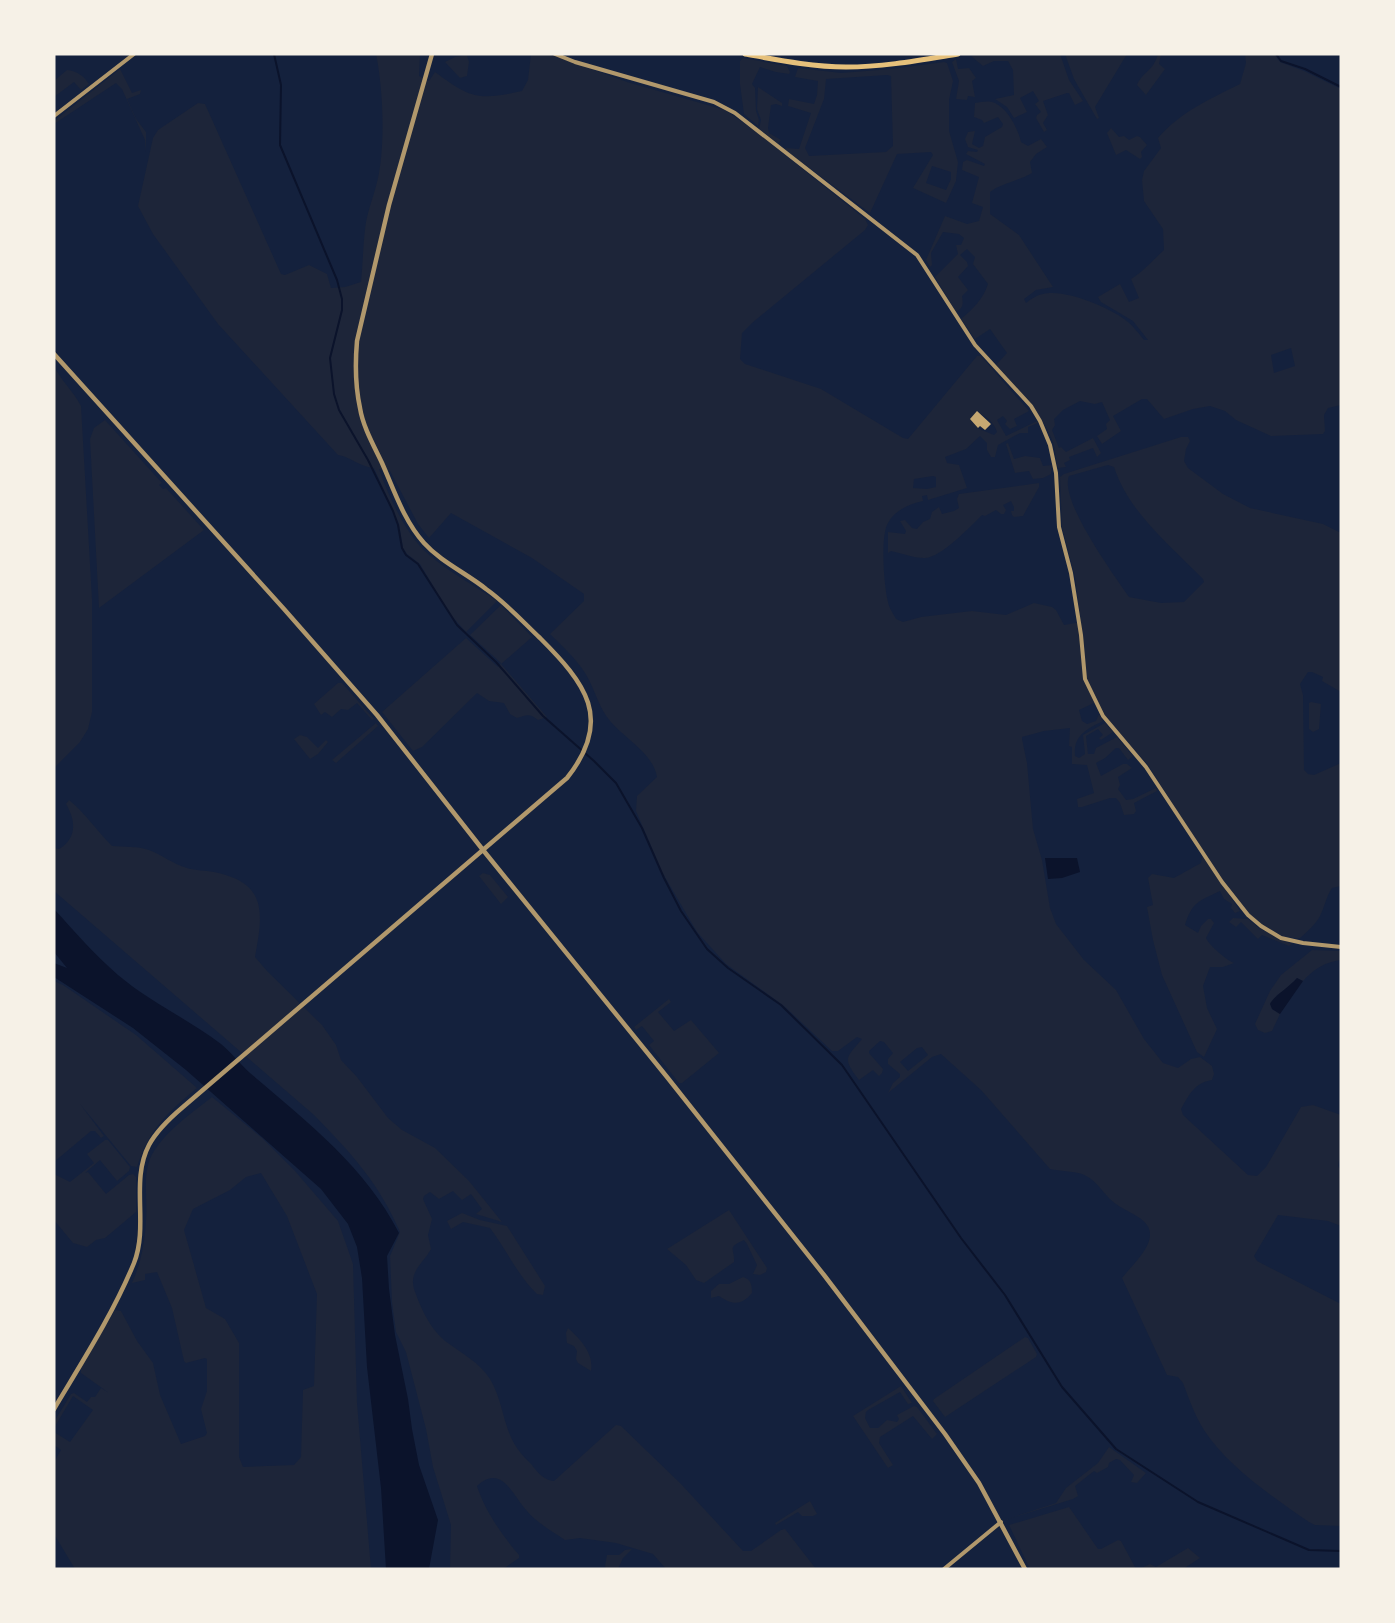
<svg xmlns="http://www.w3.org/2000/svg" width="1395" height="1623" viewBox="0 0 1395 1623" font-family="'Open Sans',sans-serif">
<rect width="100%" height="100%" fill="#14213d"/>
<path fill="#1d2539" fill-rule="evenodd" d="M376,54H420L419,76L429,81L435,72C470,98 478,101 522,91L528,80L531,54H550L627,82L725,110L758,133L865,219L868,225L865,230L752,323L742,333L740,359L745,364L821,389L903,438L908,439L977,356H981L1029,411L1014,419L1017,426L1010,429L1005,424L1007,421L1003,416L997,420L1006,436L1037,421L1038,423L1028,427V433H1020L998,445L995,457H991L987,450V443L980,436L966,449L945,457L947,463L959,465L967,488L928,500L927,495L922,496L923,501C909,504 895,510 888,523C880,536 884,586 888,602C889,608 893,613 896,619L903,622L921,617L972,611L1006,615L1034,603L1052,607L1056,610L1064,625L1081,622L1075,577L1062,527L1060,477L1064,474L1181,437H1188L1190,441L1186,449L1184,461L1188,468L1223,494L1250,508L1323,524L1341,533V692L1322,681L1323,677L1312,672H1308L1300,684L1303,695L1304,770L1308,774L1314,775L1341,763V886L1332,888C1326,897 1325,906 1320,916C1315,925 1308,931 1300,938C1271,941 1246,911 1228,893L1240,911L1235,913L1231,908L1232,904L1224,899L1220,891C1199,901 1192,902 1185,925L1198,933L1201,926L1208,919H1211L1214,923L1206,938C1209,945 1226,960 1234,963L1223,967H1210L1203,986L1207,1008L1217,1029L1204,1057L1197,1052L1162,975L1153,940L1147,907L1153,905L1148,878L1152,874L1174,878L1201,863L1203,852L1148,765L1104,716L1096,702L1079,710L1082,721L1087,724L1096,721L1099,714L1103,721C1087,729 1073,735 1075,756L1079,758L1085,754L1083,735L1105,723L1113,732L1101,740L1099,738L1103,735L1098,729L1086,736L1088,754H1094L1096,748L1117,737L1133,756L1128,760L1119,748H1116L1105,758L1096,763L1101,776L1123,764H1127L1132,768L1118,777L1120,785L1118,789L1126,800L1133,799L1156,788L1157,791L1134,803L1136,811L1134,814L1124,815L1120,803L1116,798H1110L1082,807H1078L1077,799L1094,793L1087,765L1072,764V747L1069,746L1070,728L1044,731L1022,737V739L1027,763L1033,829L1042,860L1050,908L1056,924L1084,960L1116,990L1144,1039L1163,1063L1178,1068L1191,1059L1200,1057L1212,1066L1214,1074L1212,1080C1194,1083 1189,1095 1181,1109L1183,1115L1248,1175L1257,1176L1266,1167L1301,1107L1313,1105L1341,1115V1150L1338,1166L1341,1170V1226L1328,1221L1278,1215L1254,1256L1257,1261L1341,1304V1526L1315,1525L1309,1522C1274,1498 1227,1466 1204,1430C1195,1416 1189,1399 1183,1383L1178,1377L1167,1375L1122,1278C1131,1266 1151,1249 1150,1233C1149,1218 1126,1212 1116,1204C1103,1195 1098,1180 1082,1174C1072,1171 1060,1171 1050,1169L981,1090L941,1054L932,1057L888,1093L893,1083L900,1077V1074L888,1064V1059L893,1053L884,1042L880,1041L869,1051V1053L883,1069L882,1073L879,1076L873,1070L859,1080C842,1058 846,1058 862,1039L857,1037L838,1051H832L784,1006L726,964L697,932L662,872L636,811L637,796L657,777C653,753 625,739 610,721C600,709 596,694 589,680C581,663 563,647 550,634L584,601V594L532,558L451,513L429,538L418,524L390,471L379,469C388,495 406,535 427,553C448,572 474,585 497,601L466,632L449,613L420,564L407,554L403,548L399,524L374,468C360,467 351,457 338,455L218,324L153,234L138,206L153,138L158,130L198,103L205,104L281,274L285,275L309,265L327,274L331,288L345,287L361,282C363,262 363,242 366,222C369,206 376,190 379,173C385,139 383,88 376,54ZM977,413C986,415 995,424 997,432L994,435L979,429L971,420ZM1108,465L1114,467C1129,513 1170,545 1203,579L1204,582L1184,602L1161,603L1129,597C1114,575 1059,500 1069,476ZM933,476L936,477V487L927,489L913,488L914,479ZM922,1047L928,1055L908,1071L900,1062L917,1048Z
M982,54H1060L1069,80L1083,101L1075,105L1069,93H1067L1043,101L1048,115L1043,123L1047,130L1044,132L1036,118L1037,115L1041,112L1035,104L1039,101L1033,91L1020,98L1027,112L1014,118L1007,107L995,99L1014,95L1013,70L1008,61H994L983,66L971,56Z
M1065,54H1127L1095,107L1099,118L1097,119L1074,79Z
M1158,54H1161L1159,64L1165,69L1146,95L1137,85C1143,71 1153,72 1158,54Z
M1245,54H1274L1280,62L1304,71L1341,89V405L1328,408L1324,415L1325,431L1323,434L1271,436L1236,420L1225,411L1210,406L1193,409L1164,419L1147,399H1142L1113,416L1121,431L1102,444L1097,436L1107,429L1106,424L1110,420L1102,402L1095,404L1080,401L1063,410L1054,419L1055,425L1052,430L1059,448L1061,447L1066,452L1093,438L1101,453L1097,457L1093,448L1069,457L1070,460L1064,463L1066,467L1058,468C1055,459 1056,449 1052,440C1041,412 1016,388 996,365L1007,353L990,329L975,339L961,319C973,309 983,299 988,284L973,264L975,257L967,249L960,255L967,262L968,266L958,277L968,290L962,296C963,303 964,308 956,312L935,277L958,254L956,245H961L964,238L959,234L943,232L931,253L932,265L930,267L926,260L945,216L967,224L979,221L983,207L972,203L979,177L962,170L963,162L967,160L984,166L985,164L966,154L968,151L977,152L978,150L968,147L965,139L968,132L975,131L972,144L979,148L983,146L985,137L1002,127L1003,124L998,117L984,123L982,120L974,117L975,103C982,102 988,100 995,103C1008,109 1018,129 1021,142L1028,146L1041,139L1047,147L1036,154L1030,162L1032,173C1019,181 1001,183 990,192V214L1019,235L1053,287L1036,290L1024,299L1026,303C1031,299 1037,295 1043,294C1064,288 1112,308 1128,322C1134,327 1139,334 1144,340H1148L1133,321L1101,302L1098,297L1120,284L1129,302L1139,298L1131,279C1143,272 1153,260 1164,250L1163,229L1144,201L1142,180L1144,171L1161,148L1158,138C1182,111 1208,100 1240,84L1246,63ZM1291,348L1295,366L1274,373L1271,355Z
M467,55L469,62L467,76L460,78L445,62L455,57Z
M743,58L787,66L790,72L789,74L776,72L760,67L752,84L755,88L756,111L759,120L758,126L744,114L740,84V61Z
M956,59L958,69L969,68L976,78L972,81L975,97L968,96L967,100L956,99L959,81L952,62Z
M944,62L947,63L953,81L949,100V131L958,162L956,181L946,203L913,188L933,155L931,152L897,154L870,213L785,150L786,148L799,149L811,113L788,106L789,99L814,104L817,95L818,81L795,77L798,68L841,73L891,69ZM887,75L891,76L893,146L886,152L809,156L805,148L824,99L826,79ZM932,166L951,172V179L946,190L926,183Z
M120,69L132,93L141,90L140,94L127,99L136,119L146,132V152L145,140L122,89L116,83L54,124V121Z
M67,70C77,71 84,76 89,84L81,90L74,82L54,97V81Z
M758,87L782,103V106L776,104L771,105L768,128L769,133L781,140L778,144L759,129L761,120L757,109Z
M1111,128L1119,137L1124,136L1129,140L1137,136L1140,137L1147,145L1141,152L1142,157L1140,159L1126,150L1116,155L1107,133Z
M54,366C62,382 74,392 81,406L92,599V712L88,729L80,742L54,768V685L56,671L54,611Z
M105,420L162,483L159,485L163,489L166,488L204,530L99,608L90,439L94,428Z
M1008,443L1014,459L1025,456L1040,458L1043,466L1052,465L1051,474L1043,478L1033,479L1029,471L1015,473L1006,444Z
M1039,483V487L1023,516L1014,517L1012,515L1011,511H1014V507L1011,501L1003,505L1006,510L1004,514H1001L996,510L985,516L982,515C971,526 940,559 924,558C913,558 901,553 891,551L888,553V532L905,534L906,531L900,521L905,520L912,528L917,529L923,522L930,519L932,512L939,507L942,514L954,511L959,508L957,499L959,494Z
M501,605L532,637L501,664L547,717L538,720C529,713 527,715 517,718L510,714L504,703L489,701L477,693L422,747L413,751L382,712L466,638L498,667L501,663L470,635Z
M338,683H342L374,719L372,720L357,703L348,710L341,709L332,717L325,712L321,715L314,704Z
M1311,702L1321,704L1319,729L1313,732L1309,729V703Z
M376,723L378,726L336,763L332,760Z
M300,735L307,737L318,748L326,740L328,742L318,754L310,759L294,739Z
M69,800C85,813 97,831 112,846C125,847 137,846 149,850C162,855 173,864 187,868C196,871 205,870 214,872C268,883 263,913 255,957L267,971L322,1025L336,1045L341,1060L357,1077L388,1118L402,1130L435,1148L469,1181L502,1222L476,1214L482,1209L471,1194L462,1200L453,1191L439,1199L430,1192L424,1196L423,1199L432,1219L428,1235L431,1249C423,1264 409,1271 414,1289C421,1309 431,1331 448,1343C464,1355 479,1362 490,1379C503,1400 503,1428 517,1448C521,1454 527,1460 532,1465C537,1472 545,1481 554,1481L616,1425L621,1426L681,1484L743,1551H751L781,1530L785,1529L816,1569H666L653,1554L616,1543L580,1538L565,1540C552,1531 537,1523 527,1511C513,1496 502,1463 477,1486C485,1511 502,1535 519,1555V1558L503,1569H450L451,1525L433,1467L426,1429L406,1352L396,1332L392,1302L390,1256L400,1232C379,1183 351,1153 314,1115L54,891V848L59,849C77,838 76,821 66,804Z
M483,873L490,875L508,897L501,904L479,876Z
M1233,918L1248,919L1259,928L1292,944L1289,946L1262,935L1258,939L1241,922L1236,927L1229,922Z
M1312,950L1341,951V960C1325,962 1314,969 1303,981L1297,978L1283,993L1277,995L1272,1009L1280,1014L1272,1031L1265,1033L1258,1030L1255,1024L1270,991L1281,975Z
M54,981L63,985L136,1035L197,1088C167,1113 149,1129 137,1167L131,1166L80,1104L104,1136L101,1138L95,1131H91L54,1162Z
M669,999L671,1002L658,1012L674,1031L691,1020L719,1053L682,1083H679L649,1045L654,1041L642,1026L636,1030L634,1027Z
M212,1097L262,1138L295,1171L338,1221L353,1264L357,1403L371,1569H75L54,1534V1462L61,1450L54,1445V1432L70,1442L93,1410L73,1396L54,1428V1422L71,1394L74,1393L87,1402L91,1397H95L101,1388L109,1393L81,1373V1367L115,1310L121,1311L137,1341L153,1363L160,1395L181,1444L205,1436L207,1433L201,1409L207,1391V1359L205,1358L186,1363L184,1361L172,1308L157,1272L145,1274V1280L132,1283C141,1263 145,1242 146,1220C148,1197 141,1171 154,1151C168,1129 192,1113 212,1097ZM261,1173L287,1216L317,1294L314,1386L303,1390L301,1457L294,1465L243,1467L239,1457V1343L225,1319L206,1308L184,1230L193,1209L230,1190L246,1177Z
M105,1140H108L130,1167L129,1171L117,1181L100,1160L85,1173L88,1172L106,1194L129,1175L133,1174L136,1177V1212L105,1238L96,1240L87,1247L73,1243L54,1220V1174L70,1182L94,1163L87,1154Z
M729,1210L767,1268L766,1272L760,1275L753,1274L757,1265L747,1244L744,1240C726,1248 735,1248 734,1262L704,1283L696,1280L686,1265L667,1249Z
M462,1213L480,1220L507,1226L545,1286L543,1295L537,1294C518,1276 506,1249 490,1228L463,1222L451,1229L447,1221Z
M743,1277C751,1279 752,1285 752,1293C741,1306 732,1305 719,1296L711,1298V1291L719,1284H729Z
M568,1328C580,1339 594,1353 591,1371L578,1363L576,1359L577,1351L574,1346L567,1343L566,1333Z
M1025,1337L1028,1338L1037,1354L1036,1357L945,1417L933,1401L934,1399Z
M901,1386L912,1403L908,1404L900,1392L868,1410L866,1412L865,1418L870,1428H878L887,1420L897,1422L899,1419L897,1415L914,1406L917,1407L937,1434L932,1439L913,1416L880,1437L879,1443L893,1465L888,1468L853,1416Z
M1109,1447L1146,1473L1137,1483L1131,1482L1134,1475L1120,1460L1116,1459L1109,1463L1108,1467L1097,1473L1094,1471L1075,1486L1078,1496L1073,1499L1005,1520L1056,1503L1066,1488L1098,1463Z
M810,1501L817,1514L813,1516H802L798,1512L776,1525L775,1523Z
M1069,1507L1098,1549H1101L1118,1540L1121,1541L1136,1569H1030L1009,1525Z
M1188,1548L1200,1558L1183,1569H1139L1150,1564L1156,1567Z
M632,1549L623,1558L618,1569H606L605,1566L607,1555H619L625,1550Z"/>
<path fill="#0b132b" d="M1045,858H1077L1080,872L1062,878L1048,879Z
M54,909C75,932 95,955 118,975C150,1002 188,1019 221,1044C231,1052 240,1064 250,1073C305,1120 366,1167 399,1233L387,1256L389,1289L395,1335L408,1399L412,1429L419,1465L438,1520L429,1569H386L381,1488L367,1367L362,1278L357,1247L348,1224L321,1189L186,1070L133,1028L54,977V963L67,968L54,952Z
M1297,978L1303,981L1280,1014L1272,1009L1270,1004C1273,997 1290,986 1297,978Z"/>
<g fill="none" stroke-linecap="round" stroke-linejoin="round">
<path stroke="#0b132b" stroke-width="2" d="M274,54L281,85L280,145L337,280L342,299V310L330,358L334,394L339,410L368,460L393,511L398,525L402,548L406,555L418,564L457,625L496,662L543,716L594,761L616,783L642,828L664,878L681,911L707,949L728,968L781,1005L842,1065L961,1238L1005,1295L1062,1387L1116,1449L1198,1502L1309,1550L1341,1551
M1276,54L1281,61L1305,69L1341,87"/>
</g>
<path fill="#c6a872" d="M977,411L991,424L985,430L980,426L978,428L970,419Z"/>
<g fill="none" stroke-linecap="round" stroke-linejoin="round">
<path stroke="#b1986c" stroke-width="4" d="M555,54L575,62L714,102L735,113L917,255L975,345L1031,406L1040,421L1050,445L1056,473L1059,527L1071,573L1081,635L1085,679L1103,716L1146,767L1222,882L1248,915L1261,926L1281,938L1303,943L1341,947
M54,116L134,54
M944,1569L1001,1522"/>
<path stroke="#b1986c" stroke-width="4.5" d="M54,354L284,609L377,715L483,850L667,1077L824,1275L945,1434L979,1483L1025,1569
M54,1409C82,1362 113,1314 134,1263C149,1225 130,1181 149,1145C157,1130 170,1118 183,1107L567,778C614,719 585,683 540,638C522,621 506,603 486,589C466,573 441,562 424,543C404,521 394,490 382,463C374,446 363,427 360,408C355,385 355,364 357,341L389,205L432,54"/>
<path stroke="#e5c07b" stroke-width="5" d="M745,54C778,60 812,67 846,67C884,67 921,60 958,54"/>
</g>
<rect width="1395" height="1623" fill="none" stroke="#f6f1e7" stroke-width="111"/>
</svg>
